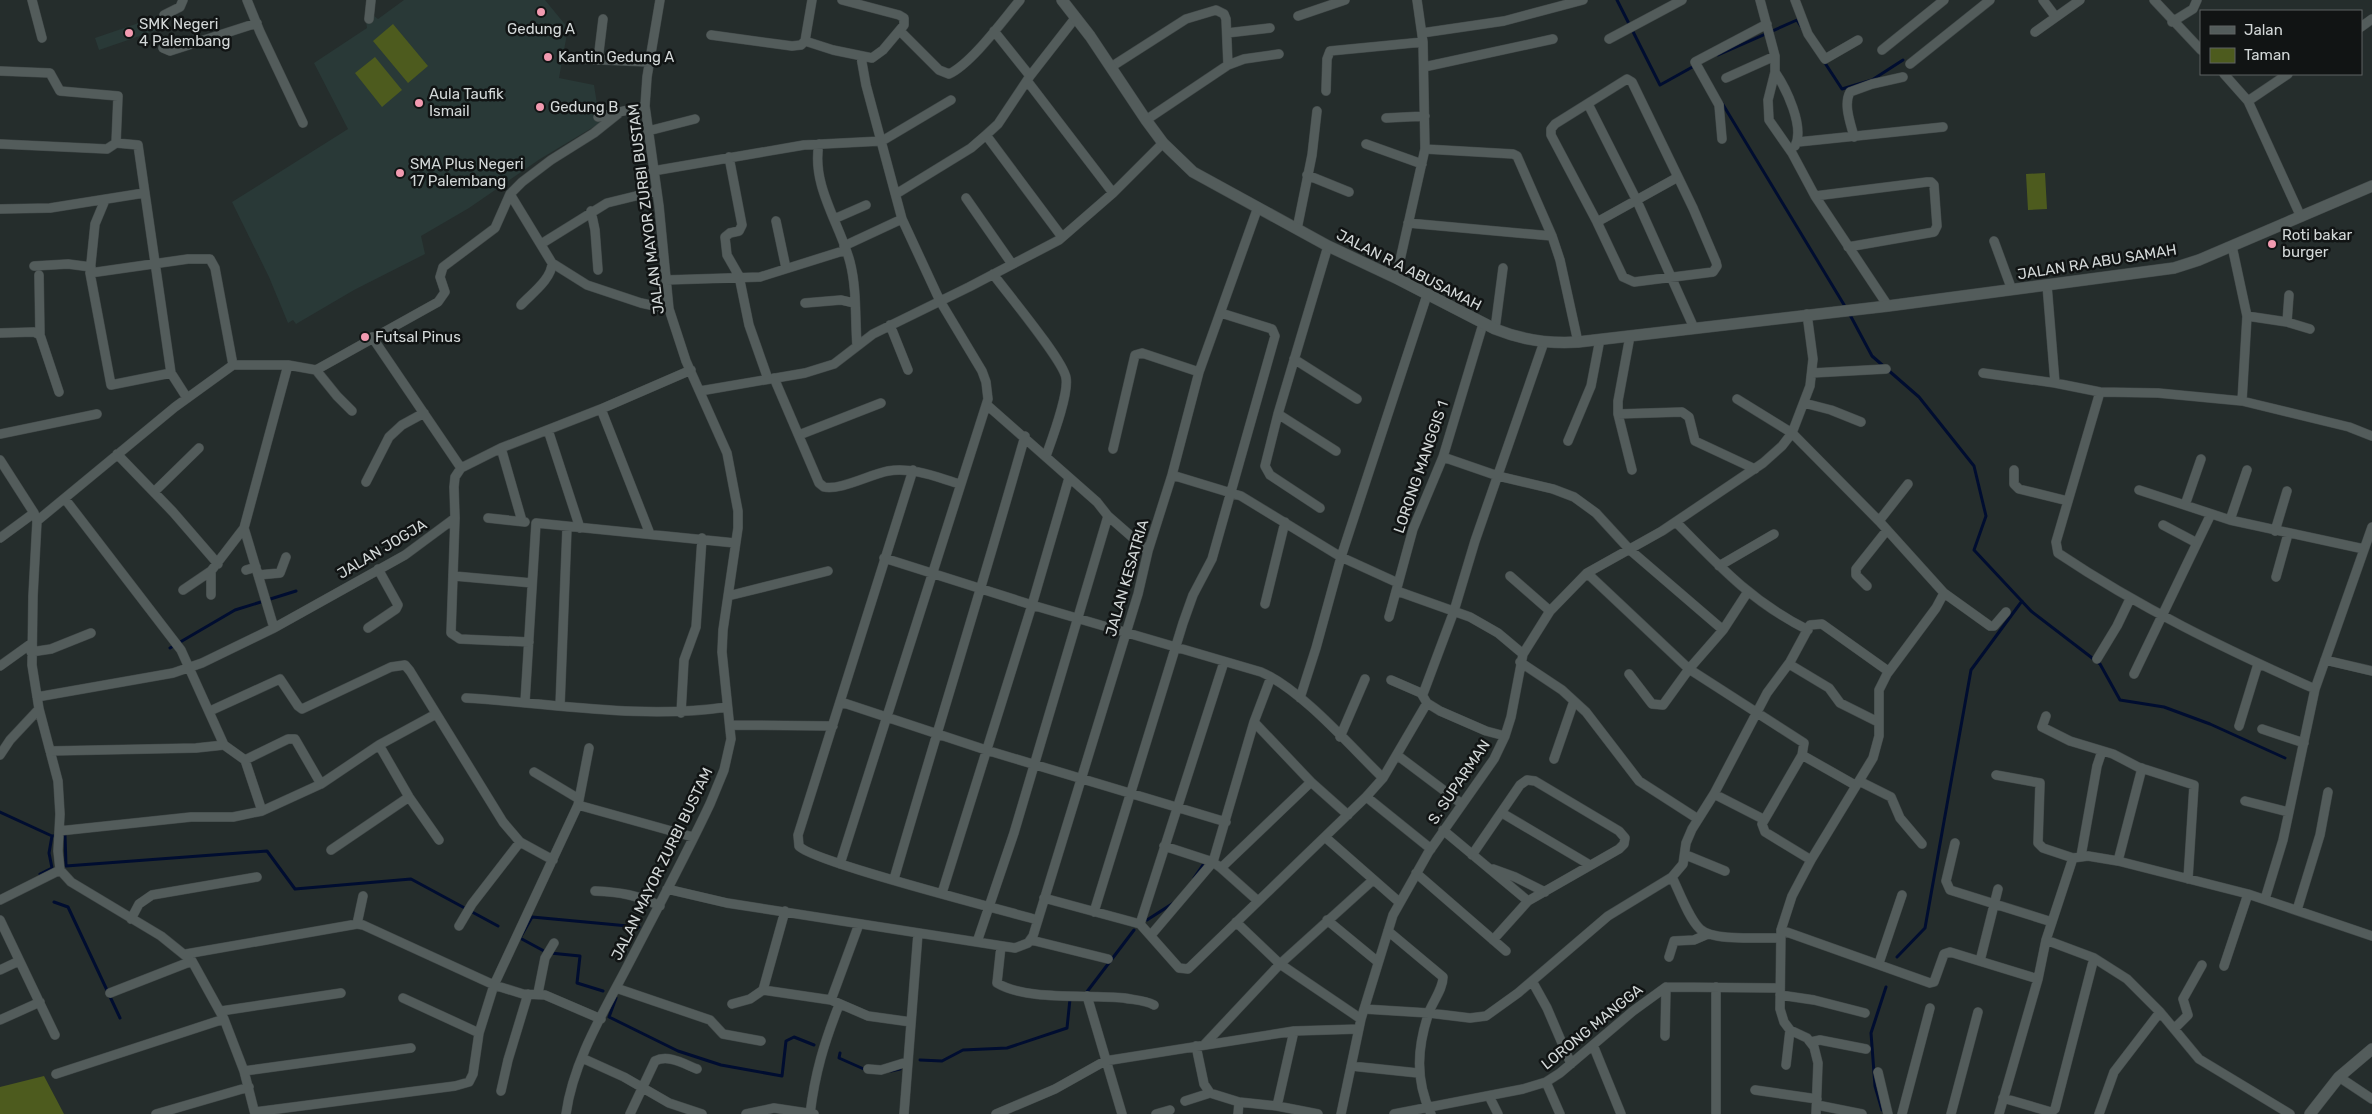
<svg xmlns="http://www.w3.org/2000/svg" width="2372" height="1114" viewBox="0 0 2372 1114" font-family="Rubik,sans-serif">
<rect width="100%" height="100%" fill="#252d2c"/>
<path fill="#293937" d="M404,0H545L568,28L559,78L594,85L600,123L540,159L469,208L421,236L425,254L354,290L296,324L293,320L288,323L269,277L232,202L348,129L314,63L367,28L366,21L374,16L378,19Z
M159,16L163,28L99,50L95,38Z"/>
<path fill="#4d5b1e" d="M393,24L428,66L408,83L373,41Z
M375,57L402,90L382,107L355,73Z
M2045,173L2047,209L2028,210L2026,174Z
M44,1076L64,1114H0V1087Z"/>
<g fill="none" stroke-linecap="round" stroke-linejoin="round">
<path stroke="#000d30" stroke-width="3" d="M1617,0L1660,85L1696,65
M1718,55L1797,20L1802,28
M1823,60L1842,89L1872,80L1903,60
M1722,103L1846,308
M1849,313L1872,356L1919,397L1974,466L1986,516L1974,550L2031,611L2100,664L2120,700L2164,707L2210,724L2285,758
M170,648L235,610L296,591
M0,812L52,836L65,835L66,866L267,851L295,889L411,879L498,926
M40,874L52,868L49,853L52,836
M1194,878L1205,862
M54,902L68,907L120,1018
M1147,920L1175,902
M544,951L520,938L532,917L639,927
M550,953L580,956L577,983L603,991
M1897,957L1925,928L1971,670L2022,601
M1086,993L1134,930
M616,998L609,1017L678,1051L721,1065L782,1076L786,1041L794,1037L814,1045
M840,1053L839,1058L866,1070
M920,1060L942,1061L963,1050L1007,1048L1067,1028L1070,999
M891,1071L900,1069
M1882,1110L1875,1086L1871,1033L1886,987"/>
<g stroke="#414848" stroke-width="10">
<path id="minor" d="M32,0L42,38
M247,0L260,32L303,123
M1760,0L1775,56V72L1768,100L1769,120L1792,153L1815,196L1888,306
M1795,0L1808,34L1825,59L1858,40
M2043,0L2055,16
M2154,0L2201,50
M164,15L180,7L183,0
M1298,16L1345,0
M369,19L371,0
M2172,22L2193,9L2197,0
M2361,27L2372,19
M900,31L939,70L949,74C972,63 1003,20 1020,0
M994,31L1030,76
M2035,32L2080,0
M1227,33L1270,28
M1422,33L1504,21L1583,0
M711,35L792,46L801,45L805,41
M1609,39L1682,0
M805,41L833,50L872,58L883,50L904,25V18L899,15L842,0
M805,41L812,0
M163,48L170,51L257,23
M1882,50L1944,0
M581,59L649,62
M598,60L603,19
M1910,64L1990,0
M1111,67L1186,19L1216,10L1224,14L1226,19L1228,65
M1424,67L1553,39
M0,71L50,73L60,91L118,96L116,143
M1775,72C1786,88 1805,127 1795,146
M2224,74L2248,101L2301,217
M1726,78L1775,56
M1627,79L1632,82L1693,208L1716,262L1717,266L1713,272L1634,282L1623,277L1597,222L1551,135V129L1555,124Z
M1028,82L1113,193
M1326,91L1327,59L1330,51L1423,42
M2248,101L2288,74
M1588,104L1637,201L1694,328
M598,117L645,106
M1386,118L1425,116
M1146,120L1228,65L1244,59L1279,54
M648,131L695,119
M986,135L1062,237
M1854,137C1851,124 1843,105 1850,92L1872,84L1903,77
M1722,139L1719,105L1695,62L1767,24
M1798,142L1943,127
M0,144L107,149L116,143L138,145L171,373L187,398
M819,144C811,185 840,224 850,262C857,289 855,319 857,346
M1366,144L1422,164
M1425,149L1513,154L1517,156L1552,236L1560,260L1578,342
M729,157L742,225L739,231L730,233L725,237L727,255L739,276L749,325L768,379
M653,171L804,145L882,141L951,100
M1307,175L1349,192
M510,194L552,263C552,279 531,294 521,305
M896,194L971,148L986,135L998,124L1030,76L1076,17
M1815,196L1927,182H1931L1934,185L1937,226L1934,232L1848,247
M966,198L1012,264
M105,200L95,224L90,273L111,385L171,373
M0,209L50,208L144,193
M591,211L595,230L598,270
M834,219L866,205
M776,221L786,268
M1597,222L1678,177
M1408,223L1552,236
M1297,229L1312,155L1317,111
M1994,241L2012,290
M541,244L607,203L656,191
M844,246L902,219
M2232,246L2247,316L2242,401
M552,263L587,285L641,303L669,309
M34,266L68,264L91,267
M90,273L188,259H210L215,268L233,365
M993,274C1007,293 1064,361 1066,378C1069,394 1052,439 1046,456
M39,275L40,335
M1396,278L1425,149L1423,42L1417,0
M666,280L760,277L846,250
M2047,285L2055,383L2100,392L2158,393L2242,401L2349,427L2372,436
M805,303L841,300L854,303
M2247,316L2287,322L2310,329
M2287,322L2289,295
M890,325L908,370
M1495,329L1503,268
M0,333L34,332L40,335L59,392
M1630,336L1618,401V414L1632,470
M372,337L461,468
M1294,359L1357,399
M316,370L337,396L352,411
M1812,373L1886,369
M1983,373L2055,383
M774,378L819,483L824,487C839,491 871,474 888,471C913,467 936,477 960,484
M700,391L805,373L834,364L873,334L969,287L1059,240L1113,193L1163,143
M2100,392L2056,542L2058,553C2140,608 2225,649 2315,689
M1737,399L1792,433L1879,521L1944,593L1990,626H1994L2006,612
M1804,403L1831,410L1861,422
M987,405L1097,502L1108,516L1148,551
M601,409L650,534
M1278,414L1336,451
M1618,414L1682,412L1689,417L1695,441L1755,469
M548,430L580,528
M0,434L97,414
M799,435L881,403
M1568,441L1591,386L1600,339
M501,448L522,521
M1113,449L1135,355L1142,353L1199,372
M117,454L173,512L218,564
M1443,457L1498,476L1553,489L1574,497L1596,513L1630,550L1723,630
M0,460L34,513L37,521L33,596L32,665L39,709L58,781L60,814L58,851L60,870L71,882L161,936L192,961L224,1019L244,1071L255,1114
M913,470L798,835L799,846C810,861 1006,911 1038,920
M2014,470V484L2019,489L2068,501
M1172,475L1241,496L1341,557L1398,583
M366,482L389,437L402,425L424,413
M2139,490L2230,520L2364,549
M154,492L199,448
M2185,505L2201,459
M1320,508L1270,475L1265,466L1278,414L1328,246
M488,518L525,522
M2230,520L2247,470
M37,521L175,407L233,365H288L316,370L438,302L445,292L440,277L443,267L495,228L510,194L522,182L551,160L594,133L619,113
M1879,521L1908,484
M1676,522C1719,566 1752,602 1808,630
M2163,525L2197,543
M244,528L274,628
M2275,531L2287,491
M0,538L34,513
M884,558L1032,605L1261,672C1302,690 1350,746 1383,778
M1719,566L1774,534
M246,570L256,567
M1587,573L1689,669L1804,743L1802,755L1762,824L1765,832L1811,860
M258,575L280,573L286,557
M454,576L532,583
M1510,576L1550,611
M2276,577L2288,534
M1867,586L1856,575V569L1887,530
M183,590L211,571L244,528L288,365
M1397,591L1470,617L1498,633L1523,654
M211,595V571
M728,596L828,571
M1265,604L1285,522
M1389,617L1413,529L1443,457L1483,324
M368,628L396,609L398,605L378,569
M529,642L460,639L451,633L455,518L454,487L455,477L461,468L501,448L601,409L691,370
M31,652L51,649L91,633
M2097,659L2117,626L2130,599
M2325,660L2372,671
M1520,662L1562,690L1586,712L1639,781L1698,819
M1789,664L1829,688L1840,703L1878,722
M0,666L32,643
M1629,674L1652,704L1663,705L1689,669L1723,630L1747,593
M2134,674L2211,514
M1391,680L1421,693L1427,703L1440,711L1486,731L1505,736
M1423,694L1454,611L1475,541L1544,342
M37,697L173,673L202,663L274,628L405,555L455,518
M466,698C553,703 640,720 727,707
M1300,698L1316,648L1341,557L1427,295
M525,702L536,523L735,543
M841,702L986,750L1226,822
M560,706L567,528
M210,711L280,679L298,706L302,709L391,667L405,665L410,671L503,822L520,842L553,860
M681,713L684,660L696,627L702,538
M2046,716L2042,727L2070,741L2113,754L2138,767L2194,785L2188,879
M1254,722L1311,782L1348,815
M731,725L833,726
M2239,726L2258,664
M2262,729L2304,743
M1340,737L1365,679
M224,745L245,760L262,811
M379,745L409,797L439,840
M50,751L196,748L224,745L181,650L65,499
M0,755L10,740L39,709
M1397,755L1462,804
M1802,755L1855,785
M1554,759L1574,701
M245,760L288,739H295L321,784
M534,772L579,799
M1996,775L2040,783L2038,843L2043,848L2073,858
M1859,781L1891,797L1900,818L1922,844
M1714,794L1763,819
M1369,799L1431,849
M2245,801L2288,812
M578,805L589,748
M1502,813L1590,865
M1443,830L1528,901
M59,831L191,817H233L262,811L321,784L379,745L436,714
M1325,837L1399,902
M1955,843L1946,881L1950,890L2052,922
M1164,846L1213,862L1254,722L1271,677
M331,850L409,797
M1472,855L1520,785L1527,780L1535,781L1619,831L1625,838L1624,844L1619,849L1528,901L1493,940
M1686,855L1725,871
M2081,856L2097,766L2102,751
M2118,861L2142,768
M840,864L988,399L986,382L982,371L940,301L902,219L866,85L861,57
M1221,868L1258,901
M1493,869L1515,877L1545,892
M1416,873L1506,951
M1672,877C1679,891 1689,919 1700,929C1714,942 1762,937 1780,938
M894,879C937,731 983,584 1025,436
M667,889L727,903L1015,948L1028,943L1033,936L1138,594L1148,551L1172,475L1199,372L1258,207
M595,891C619,892 638,895 660,906
M942,893L1032,605L1069,478
M1044,898L1140,924L1179,968L1188,969L1366,797L1383,778L1427,703
M2265,899L2283,840L2315,689L2372,527
M0,900L60,870
M2297,910L2320,835L2328,792
M1094,912L1183,623L1193,595L1212,559L1275,336L1272,329L1221,313
M131,919L139,904L152,895L257,877
M0,920L55,1035
M1327,920L1378,962
M1236,922L1280,964L1361,1019
M357,924L363,896
M1140,924L1224,662
M459,926L472,904L520,842
M1781,930L1930,983L1934,982L1944,954L1950,952L2038,979
M1388,931L1443,977C1443,989 1433,1001 1429,1012C1417,1048 1415,1079 1431,1114
M1151,935L1213,862L1221,868L1311,782
M1031,940L1108,959
M2046,940L2094,958L2127,979L2160,1012L2199,1059L2290,1114
M977,942L1014,833L1108,516
M1001,946L997,983C1026,1001 1088,994 1124,998C1134,1000 1145,1000 1154,1005
M186,954L357,924L363,925L494,985L523,994L545,995L601,1019
M1669,957L1674,941L1694,940L1708,934
M1980,961L1998,889
M1879,963L1902,895
M2224,966L2248,894
M0,970L19,961
M1532,981L1547,1008L1571,1064
M1716,987V1114
M616,988L710,1020L723,1034L761,1041
M763,990L831,1000L868,1016L911,1022
M110,993L192,961
M538,993L545,958L554,943
M1780,995L1814,1000L1865,1013
M1087,996L1122,1114
M403,998L479,1033
M831,1000L859,924
M732,1004L750,999L763,990L785,911
M1364,1009L1429,1013L1470,1018L1486,1016L1518,993L1608,916L1672,877L1683,864L1686,843L1692,829L1714,794L1767,693L1790,662L1810,625L1822,624L1888,671
M221,1011L341,993
M0,1020L40,1002
M2174,1029L2188,1015L2183,999L2202,965
M1665,1036L1666,987
M1811,1042L1820,1040L1866,1049
M1204,1045L1280,964L1373,880
M1593,1045L1621,1114
M1196,1046L1204,1084L1210,1093L1239,1102L1277,1106L1318,1114
M582,1058L624,1077L669,1103L702,1114
M1786,1065L1790,1030
M1351,1066L1418,1073
M868,1069L881,1070L907,1062
M244,1071L411,1048
M1878,1072L1888,1114
M56,1074L224,1019
M2339,1077L2372,1099
M1546,1082L1560,1114
M1755,1090L1817,1099
M501,1091L508,1060L528,994
M1489,1096L1498,1114
M2003,1098L2051,1112L2055,1109L2094,958
M1185,1101L1210,1093
M1817,1105L1862,1114
M1277,1106L1294,1031
M255,1112L455,1086L469,1082L473,1074L479,1033L494,985L578,805L693,837
M156,1114L249,1087
M566,1114C573,1062 603,1013 627,967C655,913 684,859 710,804L724,770L731,739L722,652L723,630L738,528V511L727,453L686,361L669,309L659,206L645,106L647,77L660,0
M630,1114L655,1061C668,1054 684,1064 697,1069
M746,1114L774,1108L814,1114
M810,1114C815,1073 824,1043 839,1005
M904,1114L918,933
M996,1114L1055,1089L1105,1061L1294,1031L1359,1029
M1156,1114L1170,1110
M1238,1114L1239,1102
M1341,1114L1361,1019L1393,915L1428,853L1494,759L1505,736L1511,717L1523,654L1550,611L1587,573L1662,531L1763,463L1782,446L1792,433L1810,386L1813,359L1807,314
M1394,1114L1523,1089L1546,1082L1560,1073L1633,1011L1666,987L1779,988
M1816,1114L1818,1063L1814,1047L1807,1038L1790,1030L1784,1022L1780,1009L1781,930L1792,896L1811,860L1873,758L1879,736V690L1887,674L1936,608L1944,593
M1902,1114L1930,1008
M1951,1114L1978,1012
M1999,1114L2038,979L2046,940L2073,858L2088,856L2118,861L2248,894L2372,936
M2099,1114L2114,1072L2160,1012"/>
</g>
<g stroke="#414848" stroke-width="12">
<path id="tertiary" d="M1062,0L1090,36L1146,120L1163,143L1193,172L1328,246L1396,278L1495,329C1522,340 1548,344 1578,342L1888,306L2174,268L2199,260L2372,186
M2310,1114L2339,1077L2372,1049"/>
</g>
<use href="#minor" stroke="#535c5b" stroke-width="9"/>
<use href="#tertiary" stroke="#535c5b" stroke-width="11"/>
</g>
<g fill="#f29ab0" stroke="#111414" stroke-width="2">
<circle cx="541" cy="12" r="5"/>
<circle cx="129" cy="33" r="5"/>
<circle cx="548" cy="57" r="5"/>
<circle cx="419" cy="103" r="5"/>
<circle cx="540" cy="107" r="5"/>
<circle cx="400" cy="173" r="5"/>
<circle cx="2272" cy="244" r="5"/>
<circle cx="365" cy="337" r="5"/>
</g>
<g text-anchor="middle" dominant-baseline="central" stroke-width="5" stroke-linejoin="round" paint-order="stroke">
<g font-size="15" fill="#d3d8d8" stroke="#111414" text-anchor="start">
<text x="139" y="24">SMK Negeri<tspan x="139" dy="17">4 Palembang</tspan></text>
<text x="541" y="29" text-anchor="middle">Gedung A</text>
<text x="558" y="57">Kantin Gedung A</text>
<text x="429" y="94">Aula Taufik<tspan x="429" dy="17">Ismail</tspan></text>
<text x="550" y="107">Gedung B</text>
<text x="410" y="164">SMA Plus Negeri<tspan x="410" dy="17">17 Palembang</tspan></text>
<text x="2282" y="235">Roti bakar<tspan x="2282" dy="17">burger</tspan></text>
<text x="375" y="337">Futsal Pinus</text>
</g>
<g font-size="15" fill="#d3d8d8" stroke="#111414">
<text transform="translate(646 209) rotate(-97)">JALAN MAYOR ZURBI BUSTAM</text>
<text transform="translate(2097 262) rotate(-9)">JALAN RA ABU SAMAH</text>
<text transform="translate(1409 270) rotate(27)">JALAN R A ABUSAMAH</text>
<text transform="translate(1421 467) rotate(-71)">LORONG MANGGIS 1</text>
<text transform="translate(382 549) rotate(-31)">JALAN JOGJA</text>
<text transform="translate(1127 578) rotate(-74)">JALAN KESATRIA</text>
<text transform="translate(1459 782) rotate(-56)">S. SUPARMAN</text>
<text transform="translate(662 864) rotate(-64)">JALAN MAYOR ZURBI BUSTAM</text>
<text transform="translate(1592 1027) rotate(-39)">LORONG MANGGA</text>
</g>
</g>
<rect x="2200" y="10" width="162" height="65" fill="#111414" stroke="#5f6262"/>
<rect x="2210" y="26" width="25" height="8" fill="#535c5b" stroke="#5f6262"/>
<text x="2244" y="35" font-size="15" fill="#d3d8d8">Jalan</text>
<rect x="2210" y="48" width="25" height="15" fill="#4d5b1e" stroke="#5f6262"/>
<text x="2244" y="60" font-size="15" fill="#d3d8d8">Taman</text>
</svg>
